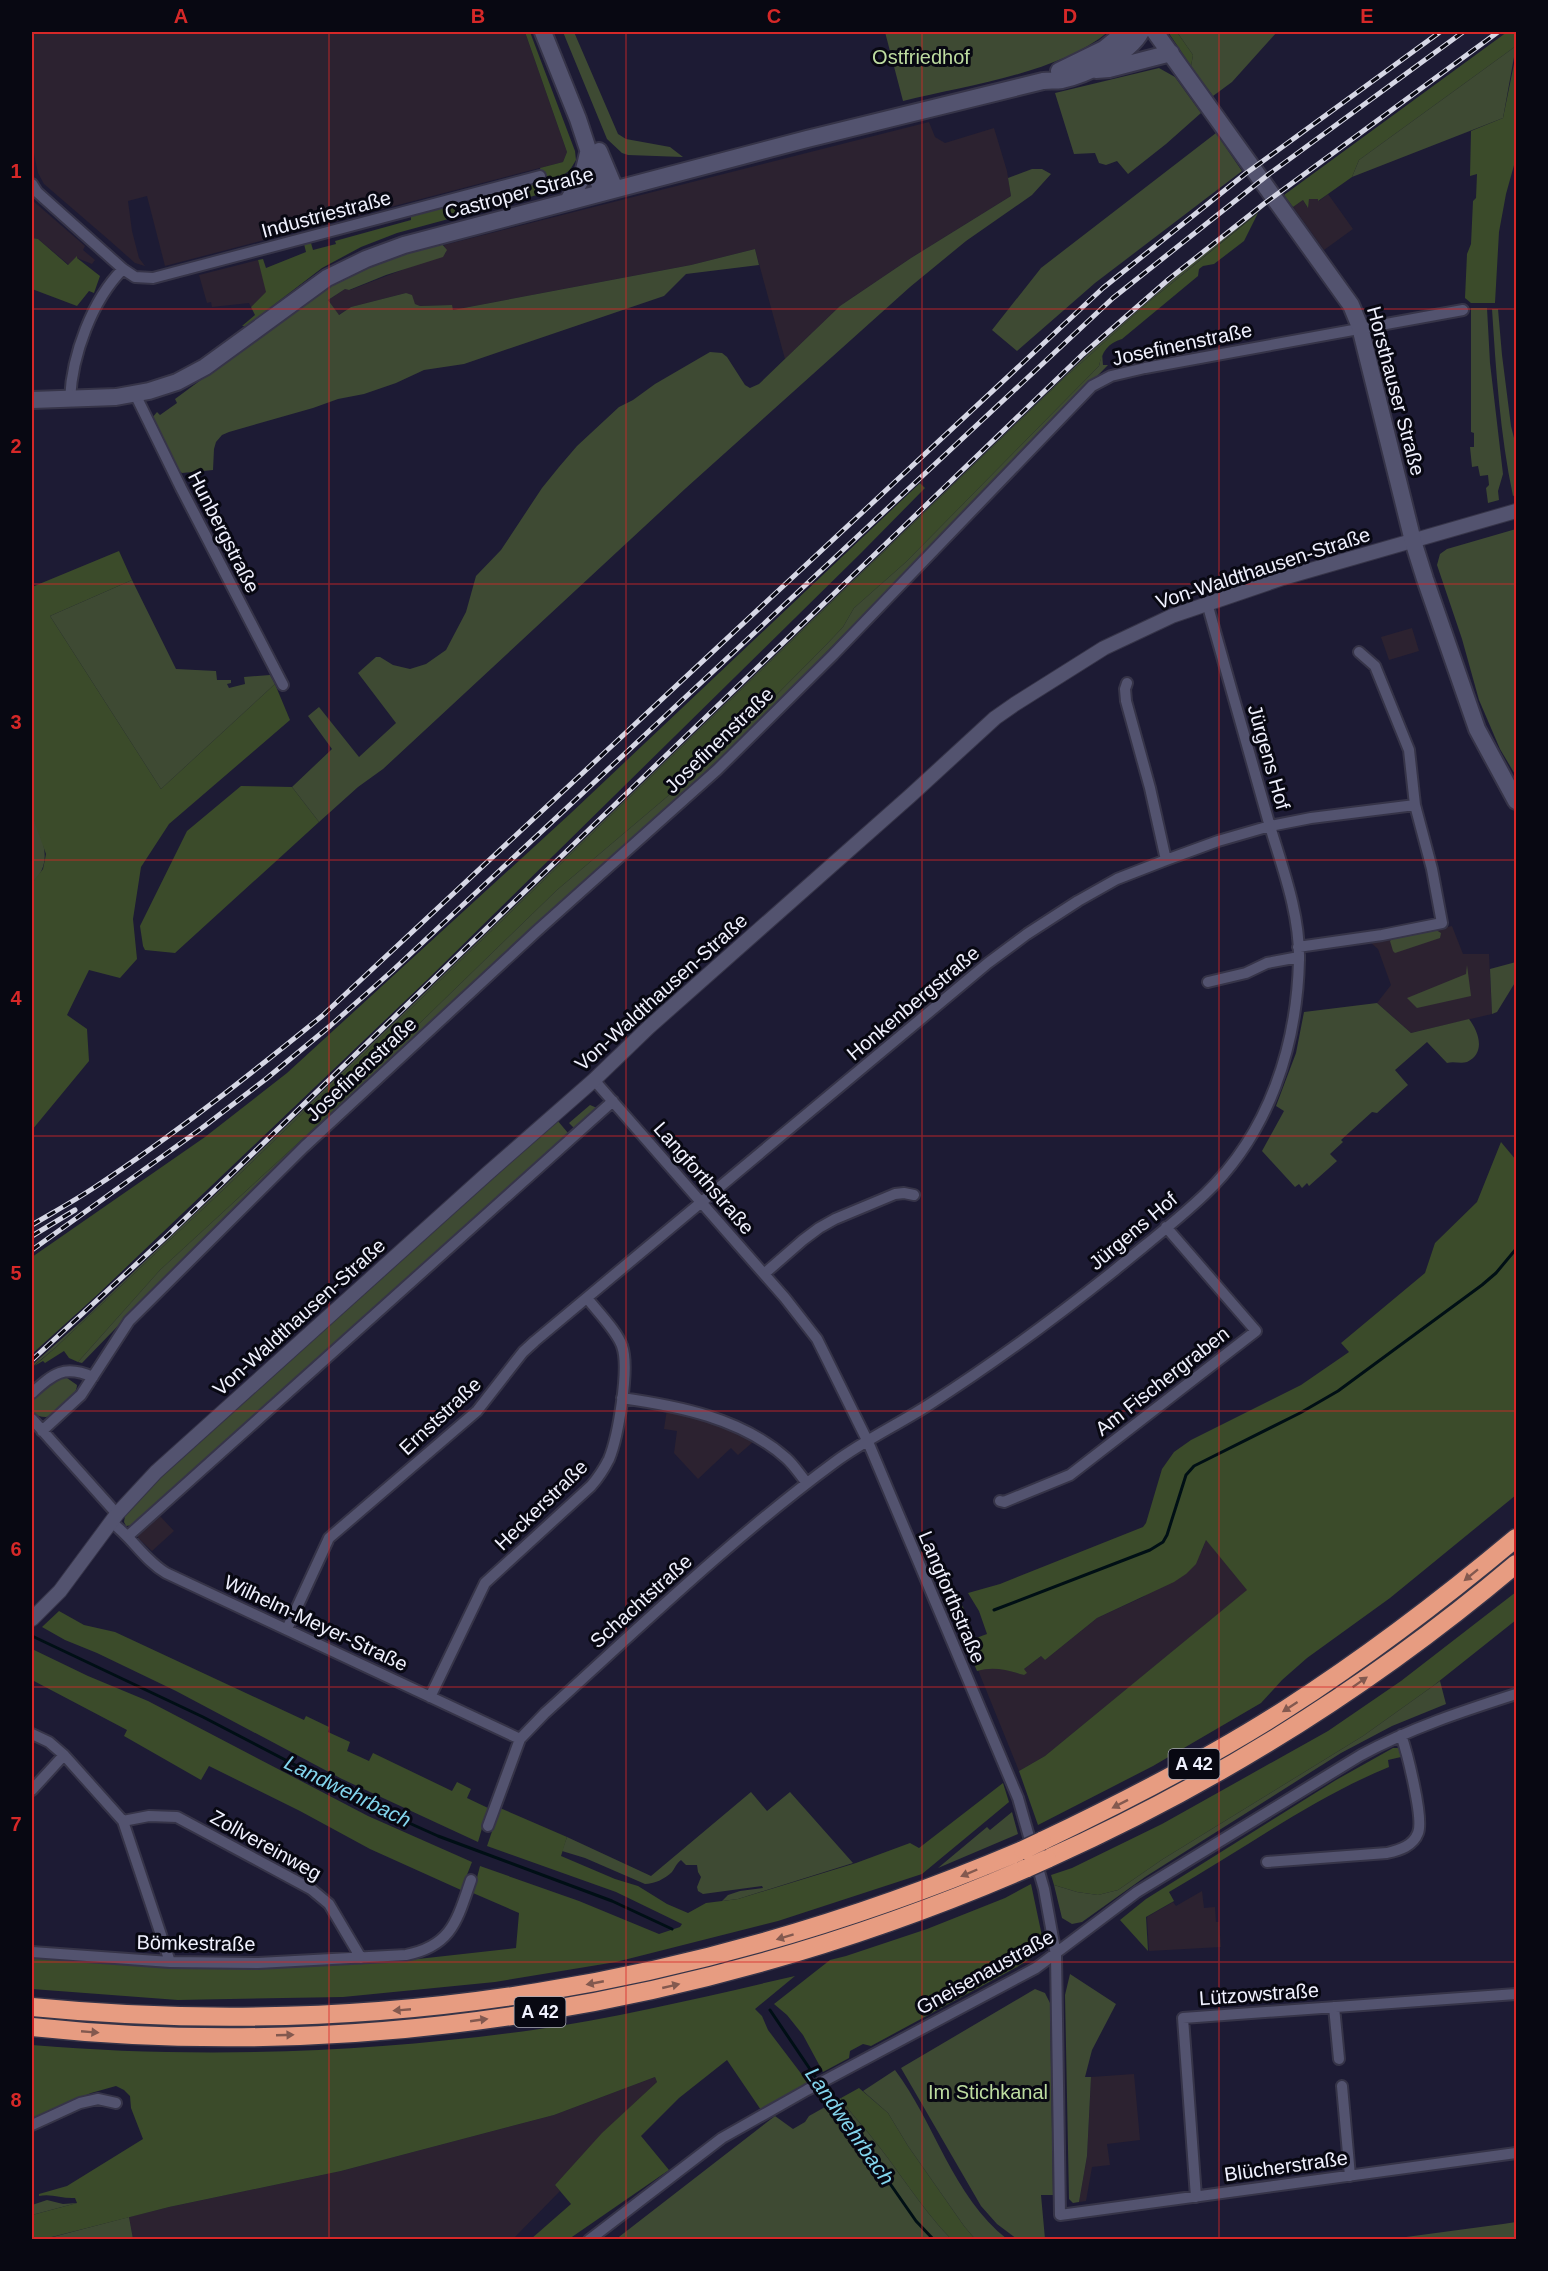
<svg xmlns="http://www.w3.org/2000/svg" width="1548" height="2271" viewBox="0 0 1548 2271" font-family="Arial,sans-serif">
<rect width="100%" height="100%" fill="#1d1b34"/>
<path fill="#2c2230" d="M32,32H525L567,152L563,162L165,266L147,196L128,201L132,231L139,258L145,266L135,263L109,240L44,184L38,173L32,144Z
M929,122L935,137L945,143L994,128L1007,171L1011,196L911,258L840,306L785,359L755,249L691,265L453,310L451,305L420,306L415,304L406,293L351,307L338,315L328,300L345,289L350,290L446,253L444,245Z
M1328,194L1353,229L1324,250L1293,207L1303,200L1307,207L1309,199H1318L1319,201Z
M32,200L85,246L83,250L95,260L92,264L77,258L69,265L38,239L32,238Z
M258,260L267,292L251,307L249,303L212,307L211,302L207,303L199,275Z
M1412,628L1419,651L1389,660L1381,637Z
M1452,926L1463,954H1489L1492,1014L1411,1033L1377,1003L1391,985L1378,949L1370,942Z
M667,1409L729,1429L753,1442L738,1455L731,1448L698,1479L674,1453L677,1431L664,1429Z
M159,1515L174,1531L152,1551L138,1538V1534Z
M1206,1539L1248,1590L1045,1756L1019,1771L978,1670L988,1667L999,1668L1024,1675V1669L1041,1656L1045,1660L1097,1618L1143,1597L1202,1551Z
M1202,1891L1204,1908L1215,1907L1216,1922H1219L1221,1947L1149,1951L1147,1917L1173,1902L1176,1906Z
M1134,2074L1140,2140L1107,2144L1110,2165L1092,2167L1086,2201L1079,2202L1087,2156L1091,2077Z
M655,2077L657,2082L602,2134L555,2185L560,2191L513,2239H133L129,2217L169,2207L341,2171L554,2115Z"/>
<path fill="#3e4a33" d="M563,32H574L618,134L626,139L670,147L683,157L628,155L622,153L607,139Z
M885,32H1108C1056,74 968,85 903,101Z
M1177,32H1277L1232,82L1213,96L1191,66L1193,55Z
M1516,46L1503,118L1352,177L1359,160Z
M1159,68L1175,77L1201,113L1166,144L1128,174L1117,161L1106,165L1099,163L1095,153L1074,154L1055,93Z
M1216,133L1242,171L1095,283L1017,351L992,330L1041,268Z
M1032,169H1042L1051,174L1032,195L966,241L910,287L686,488L383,769L358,787L319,822L292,787L332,749L308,716L319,707L359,757L396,723L358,673L376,657H380L393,665L410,669L426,664L446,650L466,612L476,576L501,550L542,488L559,467L577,446L619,407L633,400L655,384L710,352L722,353L727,357L745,385L750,388L759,384L840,306L911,258L1011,196L1008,178Z
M1267,205L1150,301L1060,382L223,1190L55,1348L32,1367V1365L84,1319L224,1186L1089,353L1186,268Z
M442,244L447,250L443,257L386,275L349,290L345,289L328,300L339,315L351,307L406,293L412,295L415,304L420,306L452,305L453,310L691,265L755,249L759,265L686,274L664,296L464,364L424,370L396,383L364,394L338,399L313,408L229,432L222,435L216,442L214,449L213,470L182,473L176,469L152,418L157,412L160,415L177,403L175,399L327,287L378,262Z
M1471,308H1487L1490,363L1503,474L1498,491L1499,500L1488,503L1486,488L1489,485L1488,475L1480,476L1478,466L1472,467L1470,447H1474V433L1471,432Z
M1492,309H1498L1502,355L1511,426L1516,446V495L1513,496C1500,434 1496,371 1492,309Z
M1102,353L1103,365H1108L941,535L937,543L932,544L763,717L684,792L531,928L530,933L527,936H522L478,977V981L470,985L291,1154L174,1268L82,1363L78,1362L160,1270L333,1111L356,1085L557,890L721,751L826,645L843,627L854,608L906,562L1099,366Z
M1516,529V776L1500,749L1479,700L1462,639L1437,565L1440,554L1447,549Z
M132,580L176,669L216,671L217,680H231V683L227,684L229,688L245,684L244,677L270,675L275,684L161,789L50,616Z
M32,815C43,838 54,863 32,883Z
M1436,930L1441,933L1440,938L1395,953L1393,951L1390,941L1392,939Z
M1516,962V981L1497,1012L1492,1014L1490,969Z
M1467,965L1471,996L1417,1008L1407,998L1466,974Z
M1377,1003L1411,1033L1469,1019C1479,1032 1486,1053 1467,1062C1460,1064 1454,1061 1447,1063L1427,1042L1395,1070L1408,1085L1377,1113L1372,1112L1341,1140L1343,1142L1330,1154L1337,1161L1309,1186L1307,1183L1302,1188L1299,1184L1295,1187L1262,1151L1284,1111L1276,1106L1296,1053L1304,1012Z
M590,1105L597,1108L135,1525L126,1526L124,1522L125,1516L154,1482L557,1120L568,1133L574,1128L569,1123Z
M62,1377L67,1378L77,1385C77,1396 57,1416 46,1417C40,1417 36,1415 32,1412V1397Z
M1440,1681L1446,1704L1392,1726L1341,1753L1145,1877L1082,1922L1072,1924L1062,1918L1054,1885L1077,1892L1098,1895L1118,1890L1163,1859L1363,1736Z
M751,1792L767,1811L790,1792L853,1863L738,1899L722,1901L728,1895L740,1891L763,1888L762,1886L703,1894L698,1891L697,1887L701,1877L698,1872L697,1865H686L681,1860C676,1864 675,1868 672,1872C665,1879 654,1884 645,1884L585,1858L562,1851L567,1837L651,1876Z
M1012,1812L1018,1834L938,1868L987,1827L990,1830Z
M1070,1974L1116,2004L1092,2050L1085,2077H1091L1087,2156L1079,2202L1073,2203L1069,2199L1065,1995Z
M1035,1989L1045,1993L1050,2003L1053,2195H1041L1045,2239H1017L997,2224L981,2206L901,2068Z
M895,2070C935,2123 953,2197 1007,2239H975L964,2226L908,2146L888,2113L863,2091Z
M841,2098C849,2112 860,2122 870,2135C898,2169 920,2207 951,2239L615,2240L775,2116L793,2129L805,2122L809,2116Z
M47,2200L63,2204L77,2203L32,2215V2205Z
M129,2217L133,2239L49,2240V2238Z
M1516,2222V2239H1391L1503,2224Z"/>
<path fill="#3b4b2a" d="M525,32H530L575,151L576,160L570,170L537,195L397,233L361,247L322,268L246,326H242L255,315L251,307L266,292L258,260L263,259L266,268L306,252L304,244L311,243L313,250L336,244L335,241L411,220V216L535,184L543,178L540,168L563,162L567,152Z
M1168,32H1177L1193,55L1191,66Z
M1507,32H1516V46L1359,160L1352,177L1318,201V199H1309L1308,208L1303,200L1293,207L1284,195Z
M1516,54V158L1506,194L1499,232L1495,303H1471L1465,298L1467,254L1471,244L1473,201L1476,198L1477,174L1470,176L1471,131L1503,118Z
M1258,213L1244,241L1214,264L1203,266L1199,269L1198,276L1122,339C1108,343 1102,352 1099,366L906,562L854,608L843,627L826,645L721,751L557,890L356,1085L333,1111L160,1270L78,1362L69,1358L64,1351L45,1363L43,1361L34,1366L55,1348L223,1190L1060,382L1150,301Z
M32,238L38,239L68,265L77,256V258L100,276L94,293L89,291L77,306L32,289Z
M920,483L925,488L861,553L427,980L96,1296L32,1354V1257L205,1137L287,1073L571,813Z
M119,551L132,580L50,616L161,789L275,684L290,720L169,824L141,867L133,919L137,959L120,978L89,970L67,1015L87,1029L89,1061L32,1130V883L43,869L46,854L32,815V587Z
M241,786L292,787L319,822L175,953L145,950L143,946L140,926L187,831Z
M1501,1142L1516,1160V1495L1390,1598L1307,1658L1282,1680L1261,1703L1153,1766L1038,1825L1019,1771L1045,1756L1247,1590L1206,1540L1196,1564L1186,1574L1174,1582L1097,1618L1045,1660L1041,1656L1024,1669L1027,1673L1024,1675C1007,1670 994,1666 977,1671L941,1587C960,1585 968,1623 976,1638L987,1634L979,1611L968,1593L1000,1584L1143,1527L1146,1523L1162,1469L1174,1452L1191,1440L1301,1385L1349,1352L1341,1343L1425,1273L1435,1243L1477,1202Z
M1516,1592V1620L1433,1686L1363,1736L1163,1859L1118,1890L1098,1895L1077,1892L1054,1885L1051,1875L1072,1868L1162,1824L1328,1731L1401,1681Z
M59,1611L84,1625L115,1632L304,1720L306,1716L329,1727L328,1732L350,1742L347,1751L369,1761L373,1753L452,1791L457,1782L471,1789L467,1798L488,1808L478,1842L342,1779L176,1691L97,1653L65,1640L42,1627Z
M32,1649L88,1676L148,1701L368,1816L472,1862L461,1890L370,1849L300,1811L209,1766L201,1780L124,1736L127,1730L32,1680Z
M1393,1748H1399L1401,1757L1388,1760L1389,1767C1311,1799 1243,1850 1169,1892L1174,1901L1146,1917L1148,1951L1120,1920L1146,1899L1336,1780Z
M1003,1783L1009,1802L922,1874L778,1921L616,1962L495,1982L343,1997L178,2000L32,1989V1956L52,1958L418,1959L516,1948L519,1913L473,1893L480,1866L579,1901L659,1934L680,1927L682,1924L616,1892L487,1846L500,1808L567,1837L561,1856L615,1879L638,1886L667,1904L688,1913L706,1903L738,1899L856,1863L910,1843L919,1848Z
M1031,1884L1042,1936C1041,1953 1030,1959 1017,1967L871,2046L863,2044L850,2051L849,2058L823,2072L803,2035L787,2015L774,2004L830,1960L846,1956L927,1929L1005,1898Z
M795,1976L755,2009L762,2016L768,2030L809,2084L761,2110L727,2060L679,2098L641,2136L669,2170L569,2239H531L571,2204L555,2185L602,2133L657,2082L655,2077L554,2115L341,2171L169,2207L44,2239H32V2215L77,2203L75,2198C63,2199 51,2193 39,2196V2194L67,2186L143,2139L131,2108L130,2096L124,2090L116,2086L91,2093L32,2119V2045C198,2059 368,2053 533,2030C621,2017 708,1996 795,1976Z
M859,2088L888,2113L908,2146L964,2226L975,2239H951C920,2207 898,2169 870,2135C860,2122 849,2112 841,2098Z"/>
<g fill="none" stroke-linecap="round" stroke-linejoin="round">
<path stroke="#000f15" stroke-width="3" d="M994,1610L1150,1550L1163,1542L1167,1535L1186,1475L1194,1466L1300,1413L1338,1391L1482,1285L1496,1273L1516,1249
M32,1636L203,1717L389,1814L438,1836L612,1901L672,1929
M770,2010L818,2081
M822,2086L916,2221L934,2240"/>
<g stroke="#363448" stroke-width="14">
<path id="minor" d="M32,184L37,192L123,269L135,277L153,278L540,176
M135,394L181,488L283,685
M70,399C72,355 92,300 123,269
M1127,683L1125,689L1126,701L1150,788L1166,860
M1298,947L1382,935L1442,923L1432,869L1415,805
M1208,982L1246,973L1267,963L1299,957
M594,1080L785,1298L817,1339L868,1442L1018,1798L1044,1889L1056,1955L1060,2215L1516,2153
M764,1274L803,1240L819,1228L835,1219L895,1194L904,1193L914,1195
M32,1393C53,1374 64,1364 93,1377
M622,1398C678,1406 741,1418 786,1458C794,1465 800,1475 807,1483
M32,1419L117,1514
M42,1431L81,1395L129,1321L304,1147L538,930L717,770L833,655L1092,386L1111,376L1145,368L1463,310
M1000,1501L1004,1502L1070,1475L1256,1331L1166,1227
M111,1522C132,1537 144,1560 166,1573L520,1739
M128,1536L613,1101
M287,1629L329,1538L477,1411L523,1352L535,1341L988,963L1027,934L1078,901L1117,879L1166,860L1218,841L1270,826L1311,818L1415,805L1409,750L1375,666L1359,652
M430,1697L485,1583L591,1486C598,1478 604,1469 609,1459C618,1437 630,1368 622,1346C617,1331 597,1311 587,1298
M32,1734L49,1742L64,1755L123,1821L170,1962
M32,1790L64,1755
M123,1821L149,1816L177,1817L311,1889L329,1904L361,1958
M488,1826L520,1739L545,1713C640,1627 732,1538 835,1462C865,1440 899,1424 930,1404C994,1363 1055,1318 1115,1270C1145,1245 1177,1221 1205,1194C1269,1133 1297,1046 1299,960C1300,913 1282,867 1269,823C1248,750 1228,676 1207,603
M1267,1862L1387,1853C1400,1850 1413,1846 1418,1833C1424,1819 1407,1752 1401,1735
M32,1952L170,1962L258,1963L406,1955C452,1946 457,1920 471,1880
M1334,2007L1339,2059
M1342,2086L1350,2176
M32,2125L80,2103L98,2099L116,2103
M1196,2197L1183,2018L1516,1994
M589,2240L722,2138L807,2090L1036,1968L1137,1892L1361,1755C1411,1728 1463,1711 1516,1694"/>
</g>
<g stroke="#363448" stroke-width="16">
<path id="tertiary" d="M32,1619L60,1591L117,1514L156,1472L488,1173L594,1080L649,1027L910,796L995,718L1015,704L1104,648L1172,616L1283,578L1516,511"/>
</g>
<g stroke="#363448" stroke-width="20">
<path id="secondary" d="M543,32L578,119L602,192
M1155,32L1351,305L1360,327L1413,541L1425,579L1477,729L1516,801
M1096,70L1109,69L1171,53
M1059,71L1104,49L1125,32
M599,151L615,189
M568,201L582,178L588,153
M32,400L116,397L149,391L177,382L205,367L327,278L366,259L404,245L807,139L1043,81C1049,80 1055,81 1062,80C1086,75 1129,54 1141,32"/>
</g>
<g stroke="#363448" stroke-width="21">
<path id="motorway" d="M1042,1841C1126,1801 1208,1759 1286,1709C1367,1657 1443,1599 1516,1538
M1047,1859C1216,1783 1375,1683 1516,1564
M32,2007C378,2041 703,1986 1023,1850
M32,2027C370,2063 716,2003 1027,1868"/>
</g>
<use href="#minor" stroke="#53536f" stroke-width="10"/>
<use href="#tertiary" stroke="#53536f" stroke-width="14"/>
<use href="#secondary" stroke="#53536f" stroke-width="16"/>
<use href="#motorway" stroke="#e79c81" stroke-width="18"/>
<g stroke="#d6d7e5" stroke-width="5">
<path id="rail" d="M32,1225C52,1213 74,1201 95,1187C174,1135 248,1076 322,1016L1103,288L1245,174L1440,32
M32,1236L75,1210
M32,1250L202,1128L266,1079L330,1026L391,972L1113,298L1269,174L1463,32
M32,1360L168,1235L1083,354L1169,279L1265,203L1498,32"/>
</g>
<use href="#rail" stroke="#080812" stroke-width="3" stroke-dasharray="9" stroke-linecap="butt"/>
<g stroke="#363448" stroke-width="21" stroke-linecap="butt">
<path id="motorway-bridge" d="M1023,1850L1042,1841
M1027,1868L1047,1859"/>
</g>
<use href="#motorway-bridge" stroke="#e79c81" stroke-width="18"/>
</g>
<defs><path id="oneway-solid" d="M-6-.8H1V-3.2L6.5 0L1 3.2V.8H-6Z" transform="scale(1.5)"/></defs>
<g fill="#83594f">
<use href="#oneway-solid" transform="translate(1471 1575) rotate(141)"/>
<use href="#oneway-solid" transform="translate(1360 1682) rotate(-35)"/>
<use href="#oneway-solid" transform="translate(1290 1707) rotate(147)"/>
<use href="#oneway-solid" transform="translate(1120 1804) rotate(153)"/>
<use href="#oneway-solid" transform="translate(969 1873) rotate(157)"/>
<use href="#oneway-solid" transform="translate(785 1937) rotate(163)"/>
<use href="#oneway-solid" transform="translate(595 1983) rotate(169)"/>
<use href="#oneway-solid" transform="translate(671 1986) rotate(-13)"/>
<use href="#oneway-solid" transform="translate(402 2010) rotate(175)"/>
<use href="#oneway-solid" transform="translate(479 2020) rotate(-8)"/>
<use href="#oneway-solid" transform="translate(90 2032) rotate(5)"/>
<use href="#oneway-solid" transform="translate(285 2035) rotate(-2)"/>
</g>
<path fill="none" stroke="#d62828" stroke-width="1.5" stroke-opacity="0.55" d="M329,32V2240M626,32V2240M922,32V2240M1219,32V2240M32,309H1516M32,584H1516M32,860H1516M32,1136H1516M32,1411H1516M32,1687H1516M32,1962H1516"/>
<g text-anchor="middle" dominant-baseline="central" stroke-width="6" stroke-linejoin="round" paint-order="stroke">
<g fill="#080812" stroke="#aaabb7" stroke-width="1.5">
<rect x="1168.5" y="1749" width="51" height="30" rx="4.5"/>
<rect x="514.5" y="1997" width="51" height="30" rx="4.5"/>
</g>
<g font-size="18" font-weight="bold" fill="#f0f1fe">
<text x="1194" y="1764">A 42</text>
<text x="540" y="2012">A 42</text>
</g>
<g font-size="20" fill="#bddca0" stroke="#080812">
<text x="921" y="57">Ostfriedhof</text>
<text x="988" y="2092">Im Stichkanal</text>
</g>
<g font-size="20" fill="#f0f1fe" stroke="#080812">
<text transform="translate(519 193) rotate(-15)">Castroper Straße</text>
<text transform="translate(326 214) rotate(-15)">Industriestraße</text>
<text transform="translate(1182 344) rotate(-12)">Josefinenstraße</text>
<text transform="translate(1396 391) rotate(75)">Horsthauser Straße</text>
<text transform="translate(224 532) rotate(63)">Hunbergstraße</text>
<text transform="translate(1263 568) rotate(-18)">Von-Waldthausen-Straße</text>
<text transform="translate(719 740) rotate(-44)">Josefinenstraße</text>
<text transform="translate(1269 757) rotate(74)">Jürgens Hof</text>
<text transform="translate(661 992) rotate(-42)">Von-Waldthausen-Straße</text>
<text transform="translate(913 1003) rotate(-40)">Honkenbergstraße</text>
<text transform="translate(361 1069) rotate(-43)">Josefinenstraße</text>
<text transform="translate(704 1178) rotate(49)">Langforthstraße</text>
<text transform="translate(1133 1231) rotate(-40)">Jürgens Hof</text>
<text transform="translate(299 1317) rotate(-42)">Von-Waldthausen-Straße</text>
<text transform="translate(1162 1381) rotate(-38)">Am Fischergraben</text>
<text transform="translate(440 1416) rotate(-43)">Ernststraße</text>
<text transform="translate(541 1505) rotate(-44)">Heckerstraße</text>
<text transform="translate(952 1597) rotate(67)">Langforthstraße</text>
<text transform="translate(641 1601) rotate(-42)">Schachtstraße</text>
<text transform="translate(316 1623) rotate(25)">Wilhelm-Meyer-Straße</text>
<text transform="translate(266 1845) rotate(29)">Zollvereinweg</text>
<text transform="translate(196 1943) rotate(1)">Bömkestraße</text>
<text transform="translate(985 1972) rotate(-29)">Gneisenaustraße</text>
<text transform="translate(1259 1994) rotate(-4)">Lützowstraße</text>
<text transform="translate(1286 2166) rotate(-8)">Blücherstraße</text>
</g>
<g font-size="21" font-style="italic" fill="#83d5ed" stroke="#080812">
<text transform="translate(348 1791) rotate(26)">Landwehrbach</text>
<text transform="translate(850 2126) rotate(55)">Landwehrbach</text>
</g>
</g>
<rect width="1548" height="2271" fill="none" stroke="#080812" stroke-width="66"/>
<rect x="33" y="33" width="1482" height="2205" fill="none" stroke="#d62828" stroke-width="2"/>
<g font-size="20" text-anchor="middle" font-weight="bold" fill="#d62828">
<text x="181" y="23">A</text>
<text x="478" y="23">B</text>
<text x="774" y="23">C</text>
<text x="1070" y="23">D</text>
<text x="1367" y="23">E</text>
<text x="16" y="178">1</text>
<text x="16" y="453">2</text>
<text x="16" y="729">3</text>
<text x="16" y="1005">4</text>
<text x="16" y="1280">5</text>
<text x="16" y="1556">6</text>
<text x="16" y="1831">7</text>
<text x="16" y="2107">8</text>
</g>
</svg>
